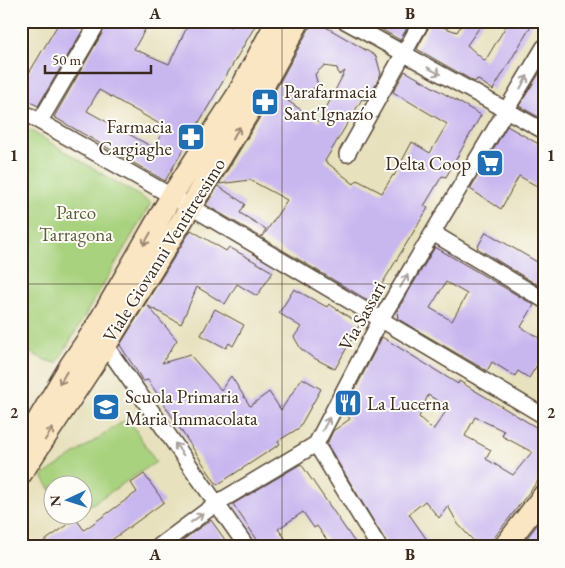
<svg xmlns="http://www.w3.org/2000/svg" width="565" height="568" viewBox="0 0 565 568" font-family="'EB Garamond',serif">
<rect width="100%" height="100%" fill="#fdfcf7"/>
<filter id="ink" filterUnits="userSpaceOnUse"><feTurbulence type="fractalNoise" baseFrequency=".02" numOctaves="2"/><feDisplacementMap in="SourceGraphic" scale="10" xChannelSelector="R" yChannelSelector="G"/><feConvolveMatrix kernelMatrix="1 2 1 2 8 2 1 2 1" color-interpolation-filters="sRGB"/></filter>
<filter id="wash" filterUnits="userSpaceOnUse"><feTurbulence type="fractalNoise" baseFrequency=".0096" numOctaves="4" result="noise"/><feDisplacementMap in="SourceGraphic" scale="20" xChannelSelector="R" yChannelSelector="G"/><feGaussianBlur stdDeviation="1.12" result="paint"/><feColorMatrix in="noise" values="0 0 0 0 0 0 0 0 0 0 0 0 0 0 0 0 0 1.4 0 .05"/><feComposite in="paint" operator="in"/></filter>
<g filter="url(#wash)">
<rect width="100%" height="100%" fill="#e7e1be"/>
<path fill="#a9d27e" stroke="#727e4e" d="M21,125L151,203L57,363L45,360L21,348Z
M128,418L156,462L83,510L82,486H52V492L42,476Z"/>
<g id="blocks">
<path fill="#c8b6ef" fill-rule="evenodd" d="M60,21H71L84,28L38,106L21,97V69L29,73Z
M109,21H150L134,49L169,64L190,21H220L231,27L234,21H258L165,181L54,117ZM99,90L165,127L154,148L87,111Z
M367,21H411L400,40Z
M464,21H484L467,45L485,61L509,21H534L493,90L477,79L475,82L417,49L431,23L457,32Z
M319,23L376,56L381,74L367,100L362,99L325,161L354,184L357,180L382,193L393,175L394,176L412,142L430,153L447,124L393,92L405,71L481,115L446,177L442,176L424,206L428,208L371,302L262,238L287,200L250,180L219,184L265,109L310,27ZM324,66L337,68L339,75L345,71L319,122L288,101L318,86L315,74Z
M544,66V120L519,106Z
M507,126L544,147V190L519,176L501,209L470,189Z
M218,186L245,204L240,213L266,229L261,237L206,205Z
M191,230L226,251L229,247L273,272L257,296L237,284L225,304L197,287L181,324L148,306L177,340L162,363L190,355L221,390L231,376L250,406L269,392L281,410L302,378L321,389L299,428L278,441L280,444L217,485L148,380L143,381L120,345Z
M486,232L544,266V289L477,248Z
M435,247L534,305L521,327L544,341V354L529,378L518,371L515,376L492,362L487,371L398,319L397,311ZM446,282L467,294L452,321L430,308Z
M294,289L327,307L329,304L360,324L335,369L312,357L301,349L294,337L301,327L279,313Z
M215,309L244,325L233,346L229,343L226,348L201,335Z
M382,337L458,384L459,381L544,432V473L487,547H480L468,535L458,524L448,506L439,518L425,501L409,514L432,547H389L327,444L333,431L350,419L344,411ZM428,395L449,407L433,430L419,417ZM475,417L504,431L502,436L532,452L513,475L486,459L491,450L465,436Z
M301,464L358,547H332L317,526L314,528L303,512L278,529L292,547H262L233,504Z
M144,474L164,502L102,547H36L76,519L84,530L137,492L131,483Z
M544,516V547H520Z
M211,520L230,547H174L195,531Z"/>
</g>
</g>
<g filter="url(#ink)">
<use href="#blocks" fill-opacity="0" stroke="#554536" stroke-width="1"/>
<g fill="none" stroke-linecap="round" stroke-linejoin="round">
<g stroke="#554536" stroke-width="18">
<path id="street" d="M345,21L544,131
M21,111L191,207L544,416
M40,121L99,21
M347,154L422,21
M433,233L544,300
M101,339L247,547
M316,444L379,547
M158,547L217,503L316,444L381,319L544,47"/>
</g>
<g stroke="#554536" stroke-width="24">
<path id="secondary" d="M21,446L27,439L70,366L95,329L171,197L238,94L277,21
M21,474L106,345L254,103L299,21
M504,547L544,495"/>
</g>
<use href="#street" stroke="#fff" stroke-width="15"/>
<use href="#secondary" stroke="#fbe6c4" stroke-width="21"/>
</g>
<defs><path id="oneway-shaft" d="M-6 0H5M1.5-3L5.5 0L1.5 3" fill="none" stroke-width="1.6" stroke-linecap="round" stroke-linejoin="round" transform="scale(1.25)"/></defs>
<g stroke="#a79f9a">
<use href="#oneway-shaft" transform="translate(434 71) rotate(29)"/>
<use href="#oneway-shaft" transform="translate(524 82) rotate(-60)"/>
<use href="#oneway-shaft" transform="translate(404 281) rotate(-59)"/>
<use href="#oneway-shaft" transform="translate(326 424) rotate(-62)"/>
<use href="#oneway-shaft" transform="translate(179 449) rotate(-125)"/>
<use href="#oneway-shaft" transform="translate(197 518) rotate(-36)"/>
</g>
<g stroke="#9b8871">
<use href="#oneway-shaft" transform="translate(236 133) rotate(-58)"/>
<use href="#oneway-shaft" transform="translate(147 239) rotate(120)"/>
<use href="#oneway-shaft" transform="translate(63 378) rotate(120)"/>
<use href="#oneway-shaft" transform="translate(49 434) rotate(-57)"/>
</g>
</g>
<path fill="none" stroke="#3b2a1e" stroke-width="1" stroke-opacity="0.55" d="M282,21V547M21,284H544"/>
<defs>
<g id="pharmacy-square" transform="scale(1.4375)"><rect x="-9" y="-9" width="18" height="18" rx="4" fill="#1f6fb2" stroke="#fdfcf7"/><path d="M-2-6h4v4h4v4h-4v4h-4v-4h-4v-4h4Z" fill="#fff"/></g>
<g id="supermarket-square" transform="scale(1.4375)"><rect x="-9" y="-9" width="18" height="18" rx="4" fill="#1f6fb2" stroke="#fdfcf7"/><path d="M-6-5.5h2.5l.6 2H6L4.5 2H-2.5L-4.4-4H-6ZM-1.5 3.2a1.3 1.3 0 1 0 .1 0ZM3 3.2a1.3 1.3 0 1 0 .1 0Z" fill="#fff"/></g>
<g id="restaurant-square" transform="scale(1.4375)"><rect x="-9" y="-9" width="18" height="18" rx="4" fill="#1f6fb2" stroke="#fdfcf7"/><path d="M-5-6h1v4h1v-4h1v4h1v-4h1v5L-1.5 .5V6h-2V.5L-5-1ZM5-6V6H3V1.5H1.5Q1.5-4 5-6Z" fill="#fff"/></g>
<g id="school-square" transform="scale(1.4375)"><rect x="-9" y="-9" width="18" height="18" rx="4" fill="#1f6fb2" stroke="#fdfcf7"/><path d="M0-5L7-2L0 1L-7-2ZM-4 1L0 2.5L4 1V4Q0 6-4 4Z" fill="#fff"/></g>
</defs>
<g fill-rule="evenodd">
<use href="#pharmacy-square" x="265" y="102"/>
<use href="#pharmacy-square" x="191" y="137"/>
<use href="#supermarket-square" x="490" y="163"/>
<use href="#restaurant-square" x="348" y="403"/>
<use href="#school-square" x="106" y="407"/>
</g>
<g text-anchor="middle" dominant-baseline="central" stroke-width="4" stroke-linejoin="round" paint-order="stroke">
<g font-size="19" fill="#3b2a1e" stroke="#fdfcf7" text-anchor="start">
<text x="284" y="91">Parafarmacia<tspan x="284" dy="22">Sant'Ignazío</tspan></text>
<text x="172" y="126" text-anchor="end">Farmacia<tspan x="172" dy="22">Cargiaghe</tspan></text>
<text x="471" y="163" text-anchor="end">Delta Coop</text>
<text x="125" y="396">Scuola Primaria<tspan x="125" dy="22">Maria Immacolata</tspan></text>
<text x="367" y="403">La Lucerna</text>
</g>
<g font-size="19" fill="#5c5c3b" stroke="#fdfcf7">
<text x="76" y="212">Parco<tspan x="76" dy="22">Tarragona</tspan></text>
</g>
<g font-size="19" fill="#3b2a1e" stroke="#fdfcf7">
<text transform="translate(164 250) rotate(-58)">Viale Giovanni Ventitreesimo</text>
<text transform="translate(362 316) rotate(-61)">Via Sassari</text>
</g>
</g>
<rect width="565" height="568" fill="none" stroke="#fdfcf7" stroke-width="55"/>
<g transform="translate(68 500) rotate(266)"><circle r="24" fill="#fdfcf7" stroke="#afa8a0"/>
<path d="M0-4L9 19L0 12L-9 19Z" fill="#1f6fb2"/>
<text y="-8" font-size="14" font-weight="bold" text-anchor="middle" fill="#3b2a1e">N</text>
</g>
<path d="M45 65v8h106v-8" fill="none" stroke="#3b2a1e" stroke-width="2.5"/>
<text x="52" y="65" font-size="15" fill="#3b2a1e" stroke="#fdfcf7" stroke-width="4" paint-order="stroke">50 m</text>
<rect x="28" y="28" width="510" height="512" fill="none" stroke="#3b2a1e" stroke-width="2"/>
<g font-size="16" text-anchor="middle" font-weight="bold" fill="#3b2a1e">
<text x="155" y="19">A</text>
<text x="410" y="19">B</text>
<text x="14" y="161">1</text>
<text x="551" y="161">1</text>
<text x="14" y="418">2</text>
<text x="551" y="418">2</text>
<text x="155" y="560">A</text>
<text x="410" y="560">B</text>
</g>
</svg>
